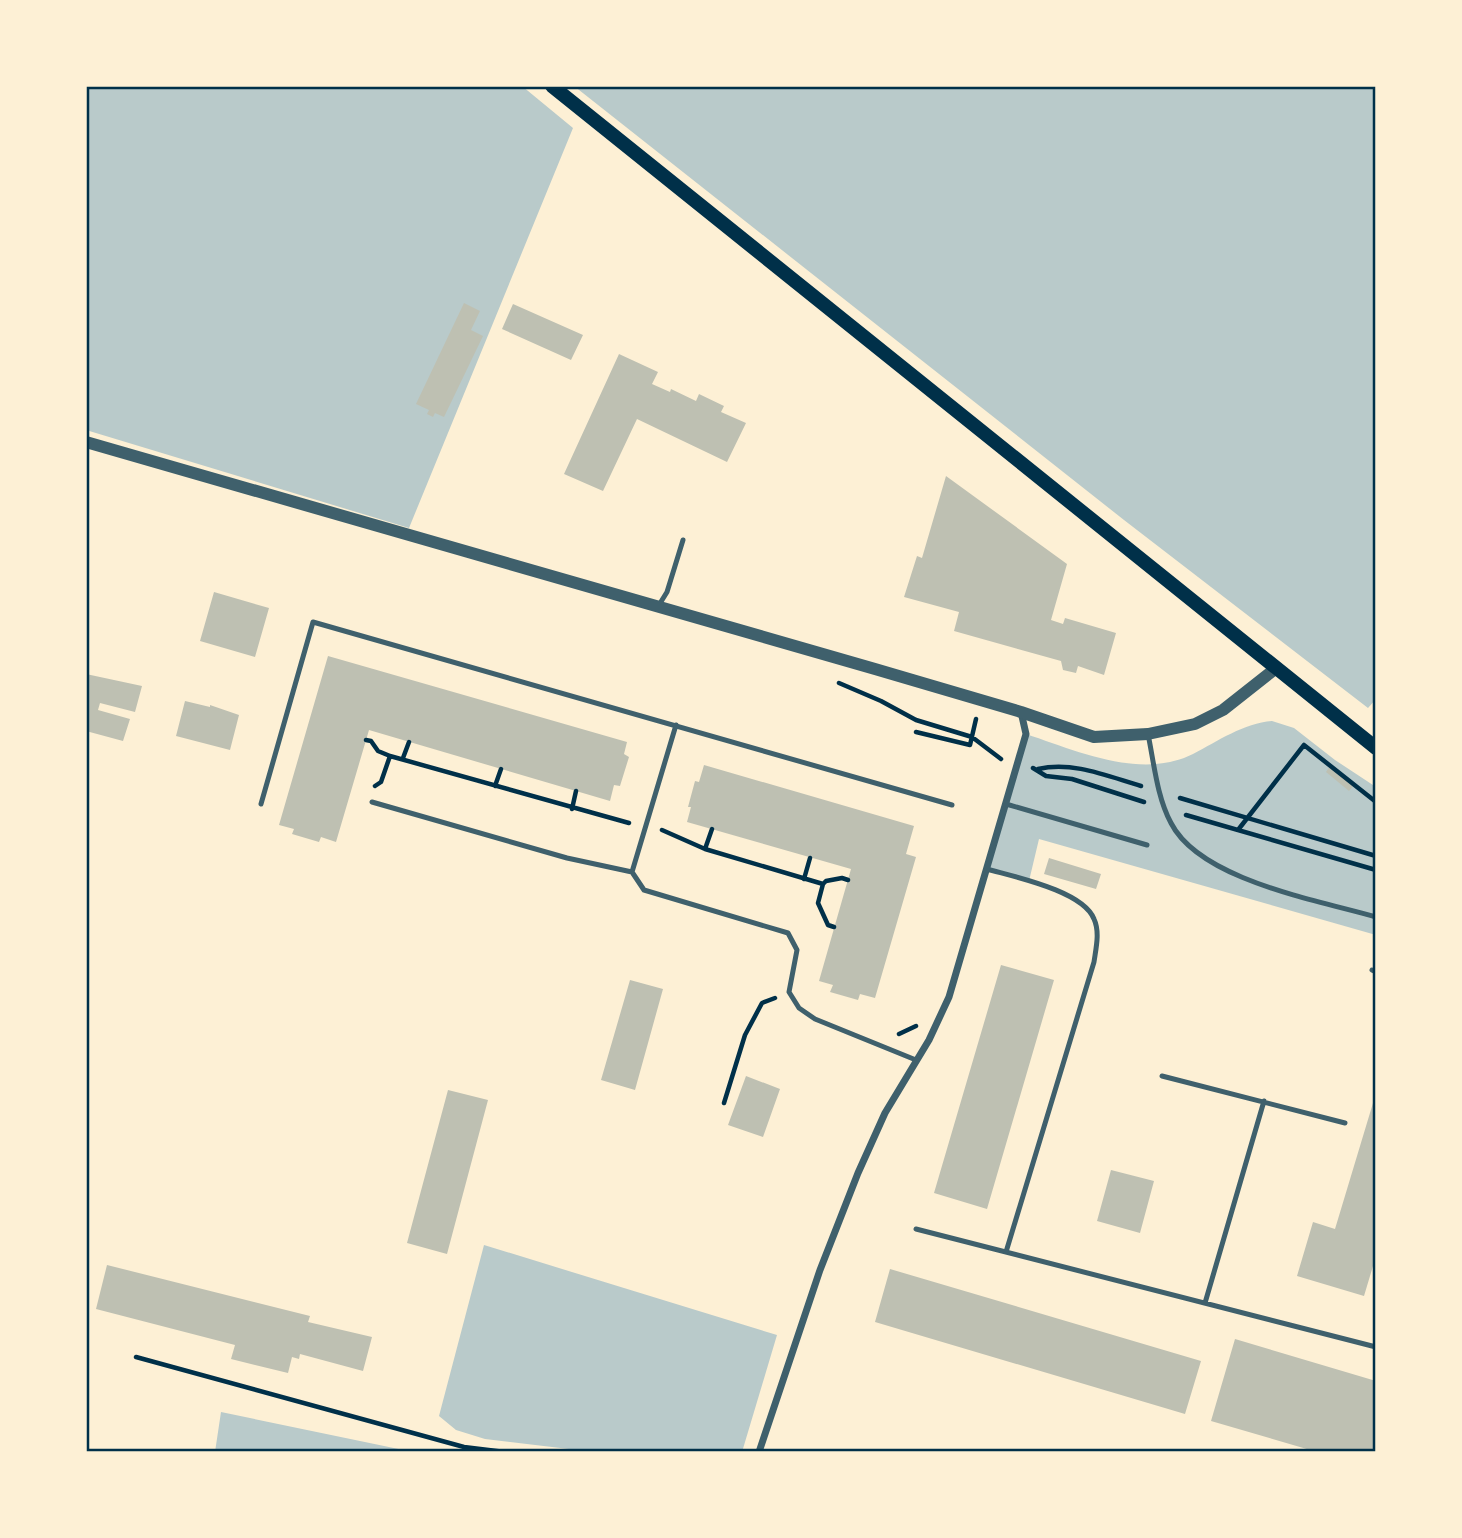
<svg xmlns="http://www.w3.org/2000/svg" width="1462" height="1538" viewBox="0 0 1462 1538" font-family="'IBM Plex Sans',sans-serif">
<rect width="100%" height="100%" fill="#fdf0d5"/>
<path fill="#b9caca" d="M86,86H522L573,128L409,528L86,430Z
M574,86H1376V699L1368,708L1124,520Z
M1272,721L1294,728L1335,760L1376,787V935L1039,839L1029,881L987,869L1026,734C1077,751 1141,780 1193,754C1218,741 1244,723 1272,721Z
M484,1245L777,1335L742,1452H594L485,1439L456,1430L439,1416Z
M221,1412L413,1452H215Z"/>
<path fill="#bec0b2" d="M464,303L480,311L471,330L483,336L444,417L435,413L433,417L427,414L429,410L416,404Z
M513,304L583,335L571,360L502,329Z
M619,354L658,372L652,384L670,392L671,389L696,401L699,394L724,406L721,412L746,423L727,462L637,419L603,491L564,474Z
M946,476L1067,564L1051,620L1063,624L1065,618L1116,633L1104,675L1078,666L1076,673L1063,670L1061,661L954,631L959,612L904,597L917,556L922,558Z
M214,592L269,608L255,657L200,641Z
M328,656L627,742L624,754L629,757L620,786L614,785L610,801L369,730L336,842L321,837L319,842L292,834L294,829L279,825Z
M86,674L142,686L135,712L100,703L98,710L130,719L123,741L86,731Z
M185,701L210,707V705L239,715L230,750L176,736Z
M704,765L914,826L906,854L916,857L875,998L860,994L858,1000L830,992L833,985L819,981L851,869L687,822L691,807H688L695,781L699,782Z
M1330,766L1354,785L1349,791L1326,772Z
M1049,858L1101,874L1096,889L1044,874Z
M1001,965L1054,980L987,1209L934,1193Z
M630,980L663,989L635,1090L601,1080Z
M746,1076L780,1089L763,1137L728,1125Z
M448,1090L488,1100L447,1254L407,1243Z
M1376,1093V1256L1364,1296L1297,1276L1313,1222L1335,1229Z
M1111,1170L1154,1181L1140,1233L1097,1221Z
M107,1265L310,1316L308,1322L372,1337L363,1371L300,1354L299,1359L292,1357L288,1373L231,1359L235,1345L96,1309Z
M890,1269L1201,1361L1185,1414L875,1322Z
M1235,1339L1376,1381V1452H1317L1211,1421Z"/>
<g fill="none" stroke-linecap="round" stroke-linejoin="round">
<path stroke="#003049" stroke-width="4.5" d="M839,683L881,701L916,720L972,737L1001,759
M916,732L970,745L976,719
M366,740L371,741L378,751L390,756L629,823
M403,758L409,742
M1033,768L1046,776L1072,779L1144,802
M1038,769C1073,761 1107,776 1141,786
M375,786L381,782L390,756
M495,786L501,769
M1180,798L1376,856
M572,809L576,791
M1186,815L1376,870
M662,830L705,849L823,884L826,881L842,878L848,880
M1238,830L1304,745L1376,802
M705,849L712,829
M804,879L810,858
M823,884L818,903L828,925L834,927
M899,1034L916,1026
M724,1103L745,1035L762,1003L775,998
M136,1357L464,1447L505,1452"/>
<path stroke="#3f606c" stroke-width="5" d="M659,605L667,592L683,540
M1148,734C1154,763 1157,797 1171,823C1200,880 1317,900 1376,917
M372,802L567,858L632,872L644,890L788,933L797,950L789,992L799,1008L815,1019L916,1060
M261,804L313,622L952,805
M1006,804L1147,845
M987,869C1015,877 1083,891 1094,919C1100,932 1096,948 1094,962L1006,1252
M632,872L676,725
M1372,970L1376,972
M1162,1076L1345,1123
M916,1229L1376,1347
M1205,1303L1264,1101"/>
<path stroke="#3f606c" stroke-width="7" d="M759,1452L820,1270L858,1173L885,1113L929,1040L949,997L1026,734L1021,712"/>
<path stroke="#3f606c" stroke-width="12" d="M86,442L875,669L1021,712L1094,737L1148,734L1195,724L1223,710L1275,669"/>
<path stroke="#003049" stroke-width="14" d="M552,86L1376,748"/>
</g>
<rect width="1462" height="1538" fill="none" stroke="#fdf0d5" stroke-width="175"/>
<rect x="88" y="88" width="1286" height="1362" fill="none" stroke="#003049" stroke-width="2.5"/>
</svg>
